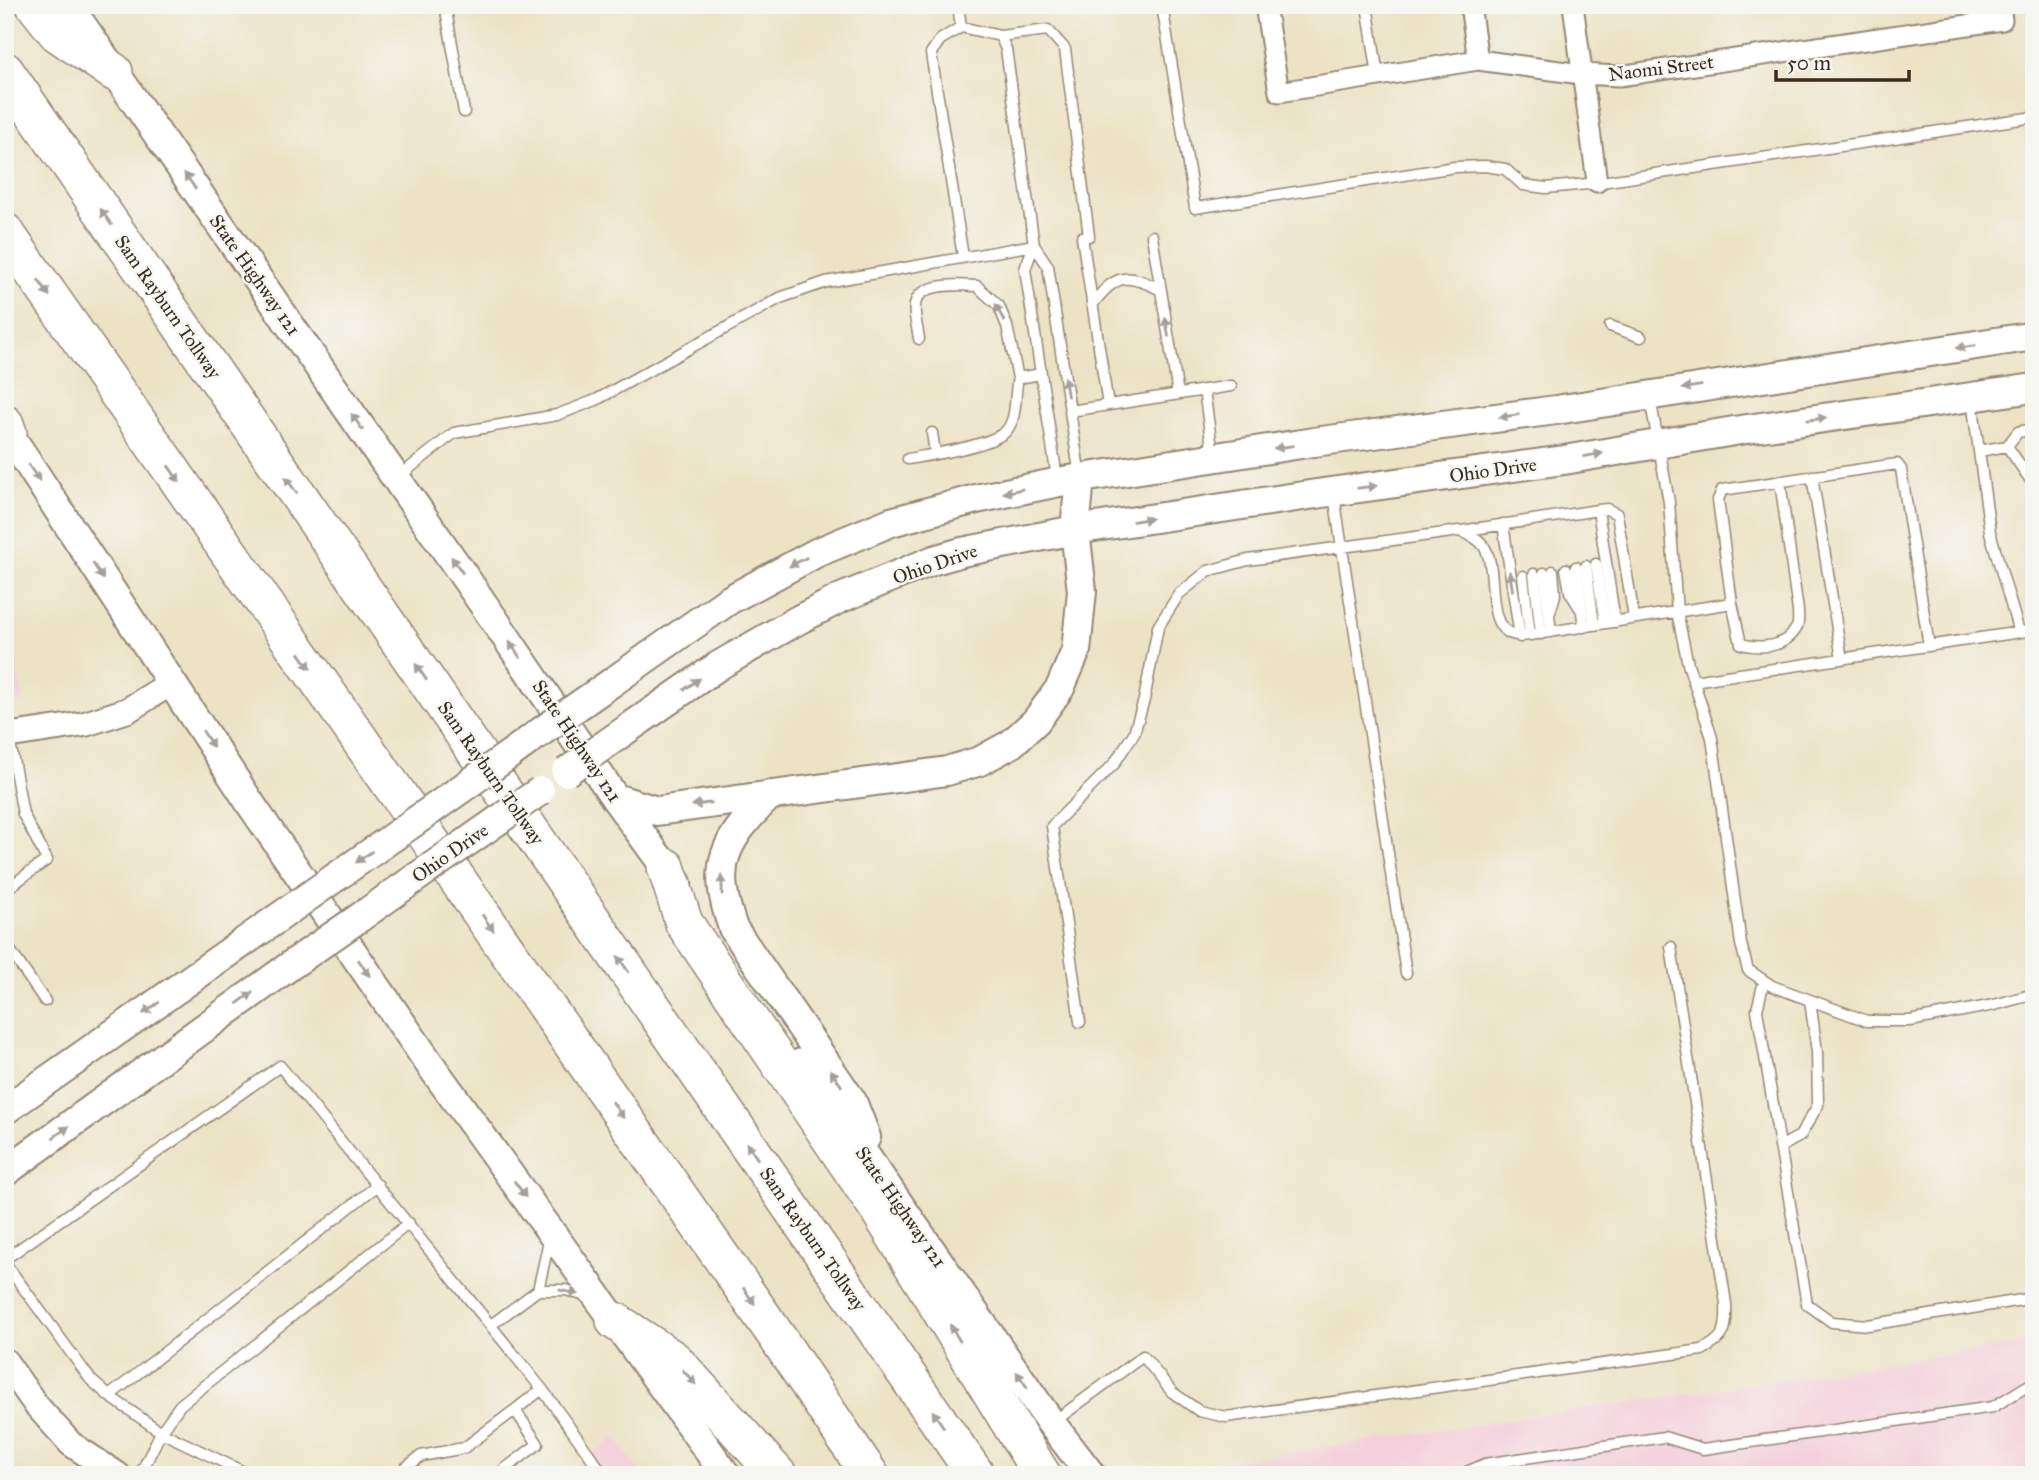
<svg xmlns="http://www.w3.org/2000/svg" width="2039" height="1480" viewBox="0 0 2039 1480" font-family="'IM FELL Great Primer',serif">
<rect width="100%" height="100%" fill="#f6f6f2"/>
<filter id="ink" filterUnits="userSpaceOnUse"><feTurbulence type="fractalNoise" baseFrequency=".0143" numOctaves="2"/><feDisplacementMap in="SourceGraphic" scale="14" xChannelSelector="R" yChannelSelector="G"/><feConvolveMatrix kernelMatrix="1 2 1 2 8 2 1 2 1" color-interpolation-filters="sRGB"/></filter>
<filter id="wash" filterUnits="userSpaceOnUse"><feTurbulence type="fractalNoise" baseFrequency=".00686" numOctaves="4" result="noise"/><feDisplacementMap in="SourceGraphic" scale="28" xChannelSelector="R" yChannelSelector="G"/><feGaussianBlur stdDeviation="1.57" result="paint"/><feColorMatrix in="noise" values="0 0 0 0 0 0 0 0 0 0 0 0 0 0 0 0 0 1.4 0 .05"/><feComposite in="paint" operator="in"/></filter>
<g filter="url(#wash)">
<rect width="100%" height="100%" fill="#ece3c5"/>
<path fill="#f4cfdc" d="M5,584L23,701L5,704Z
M2034,1342V1475H1184L1179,1469Z
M616,1436L641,1475H563Z"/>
</g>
<g filter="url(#ink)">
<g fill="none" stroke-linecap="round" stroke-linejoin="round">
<g stroke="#948672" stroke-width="13">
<path id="service" d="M445,5L464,112
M958,5L961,27
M1162,5L1195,208L1455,167L1485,166L1505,169L1523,185L1546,188L1588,184L2034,117
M1367,5L1378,76
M1000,36L1048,30L1065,49L1089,236
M1152,236L1178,394
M1082,237L1108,405
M1034,245L1025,269L1057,478
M963,257L931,53L940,40L961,27L1000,36L1006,49L1034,245L1048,266L1080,477
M1092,305C1115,274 1127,272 1161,290
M1610,326L1641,337
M919,339C918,329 912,311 916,301C923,282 961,285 977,286L999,306L1007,326L1018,378
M1204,390L1213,455
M1650,398L1669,502L1677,612L1688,664L1712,738L1741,944L1748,970L1772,986L1867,1021H1910L1994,1005L2034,994
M1972,400L1990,532L2019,632
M1070,411L1231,386
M932,433L935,453
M2007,446L2034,485
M1979,451L2007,446L2018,432L2034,429
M908,459C929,455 992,446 1006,431C1018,418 1014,394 1018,378L1041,374
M1812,476L1842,659
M397,478L454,433L557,415L596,400L780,298L826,282L1034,245
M1334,495L1406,973
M1598,510L1607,509L1617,514L1634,618
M1503,524L1520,637
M1461,531L1598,510L1615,622
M1596,564L1605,623
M1586,566L1594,625
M1576,567L1584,627
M1566,569L1570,592L1580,608
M1544,573L1551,632
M1534,574L1541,634
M1523,576L1530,635
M1732,603L1741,644C1760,649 1786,648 1797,627C1799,623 1798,616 1798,611L1780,481
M1550,612L1555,595L1553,571
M1693,681L2034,630
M5,890L47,860L23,814L9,737
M5,943L45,1001
M1764,981L1757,1010L1807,1304L1832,1322L1868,1325L2034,1298
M1080,1022L1052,826L1114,764L1134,733L1144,700L1158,627L1179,594L1208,571L1248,560L1459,531C1467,534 1477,537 1483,545C1503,572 1476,643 1530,635L1732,603L1718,500L1722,490L1897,464L1901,469L1929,646
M1780,1147L1800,1136L1818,1105L1817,1052L1810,1000
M5,1259L280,1066L542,1389L604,1475
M5,1263L91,1380L109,1396L161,1432L250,1475
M538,1290H566L589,1297
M491,1325L538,1290L549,1241
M109,1396L378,1185
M1052,1423L1143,1356L1172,1392L1199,1411L1226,1417L1702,1350C1726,1338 1727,1329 1726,1304L1671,947
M140,1475L161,1432L180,1405L409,1223
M396,1475L421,1456L464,1448L515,1410
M497,1475L538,1444L515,1410L542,1389
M1460,1475L1485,1464L1664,1437L1703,1449L1993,1407L2034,1382"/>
</g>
<g stroke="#948672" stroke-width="23">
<path id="minor" d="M1265,5L1279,92L1478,60L1581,74L1619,76L2002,20L2000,5
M1470,5L1478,60
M1573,5L1597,182"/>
</g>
<g stroke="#948672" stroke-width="28">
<path id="tertiary" d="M5,736L85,724L128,710L171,683
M5,1361L36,1405L71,1444L118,1475"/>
</g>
<g stroke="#948672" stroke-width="32">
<path id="secondary" d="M68,5L495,621L615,798L677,883
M5,428L254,809L429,1063L726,1475
M611,683L729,600L816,553L891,522L976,499L1069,480L1314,442L1556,410L2034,336
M636,723L718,666L798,620L841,598L934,560L962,552L1075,530L1323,493L1564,460L1740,430L2034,388
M509,755L542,731
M770,795C724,841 710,864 733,928L852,1101L866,1137
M615,798L657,811L898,778L947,771L980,761L1011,744L1036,721L1060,688L1076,651L1082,591L1075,530L1080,478
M336,877L393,837
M359,918L417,877
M801,1063L1051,1423L1091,1475
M5,1110L275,920
M5,1172L294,963"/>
</g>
<g stroke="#948672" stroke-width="40">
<path id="motorway" d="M35,5L57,33L114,72
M5,71L976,1475
M5,232L775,1334L870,1475
M5,424L8,433
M666,867L684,923L877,1207L1042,1475
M615,1321L674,1360L778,1475"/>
</g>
<use href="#service" stroke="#fff" stroke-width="10"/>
<use href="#minor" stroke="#fff" stroke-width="19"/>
<use href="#tertiary" stroke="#fff" stroke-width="24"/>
<use href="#secondary" stroke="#fff" stroke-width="28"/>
<use href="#motorway" stroke="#fff" stroke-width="37"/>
<g stroke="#948672" stroke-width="32" stroke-linecap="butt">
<path id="secondary-bridge" d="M542,731L611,683
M566,772L636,723
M393,837L509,755
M417,877L540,791
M275,920L336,877
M294,963L359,918"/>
</g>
<use href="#secondary-bridge" stroke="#fff" stroke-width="28"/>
</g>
<defs><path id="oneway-solid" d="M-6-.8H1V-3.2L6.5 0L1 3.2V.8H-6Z" transform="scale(1.75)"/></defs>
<g fill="#a79f9a">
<use href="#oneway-solid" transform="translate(190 181) rotate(-125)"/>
<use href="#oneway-solid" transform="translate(106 217) rotate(-125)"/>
<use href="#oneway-solid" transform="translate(44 288) rotate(55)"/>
<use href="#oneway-solid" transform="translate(1000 313) rotate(-117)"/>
<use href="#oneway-solid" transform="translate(1167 327) rotate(-99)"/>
<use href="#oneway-solid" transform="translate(1966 347) rotate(172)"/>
<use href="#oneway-solid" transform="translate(1066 387) rotate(-99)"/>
<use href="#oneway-solid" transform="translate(1692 387) rotate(171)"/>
<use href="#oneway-solid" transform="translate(1509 416) rotate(172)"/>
<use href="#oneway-solid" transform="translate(1817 419) rotate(-8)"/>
<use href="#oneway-solid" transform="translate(357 422) rotate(-125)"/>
<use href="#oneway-solid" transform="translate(1284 447) rotate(171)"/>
<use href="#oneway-solid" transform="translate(1593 455) rotate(-10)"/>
<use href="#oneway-solid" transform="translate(34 473) rotate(57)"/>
<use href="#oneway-solid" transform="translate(174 474) rotate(55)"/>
<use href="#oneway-solid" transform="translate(291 485) rotate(-125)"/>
<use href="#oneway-solid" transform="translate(1367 487) rotate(-8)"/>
<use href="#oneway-solid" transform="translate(1013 491) rotate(169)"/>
<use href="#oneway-solid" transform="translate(1142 520) rotate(-9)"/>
<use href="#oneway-solid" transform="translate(798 562) rotate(153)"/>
<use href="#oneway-solid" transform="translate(457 565) rotate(-125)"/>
<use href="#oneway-solid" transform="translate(98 571) rotate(57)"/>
<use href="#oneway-solid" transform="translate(1511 581) rotate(-99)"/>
<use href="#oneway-solid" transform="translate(515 650) rotate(-124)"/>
<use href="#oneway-solid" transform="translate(305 661) rotate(55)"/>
<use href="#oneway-solid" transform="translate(421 672) rotate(-125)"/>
<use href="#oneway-solid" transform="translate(692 684) rotate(-35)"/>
<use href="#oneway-solid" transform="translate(208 739) rotate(57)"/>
<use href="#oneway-solid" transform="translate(702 804) rotate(172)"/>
<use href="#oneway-solid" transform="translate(364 857) rotate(145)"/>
<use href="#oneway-solid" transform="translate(722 885) rotate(-91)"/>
<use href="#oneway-solid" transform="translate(488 923) rotate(55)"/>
<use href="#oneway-solid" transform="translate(623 964) rotate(-125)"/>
<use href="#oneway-solid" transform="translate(364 968) rotate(56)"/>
<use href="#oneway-solid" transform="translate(245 998) rotate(-36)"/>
<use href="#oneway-solid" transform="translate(151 1008) rotate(145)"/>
<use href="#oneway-solid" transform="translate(836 1078) rotate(-124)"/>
<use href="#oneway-solid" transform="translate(618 1110) rotate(55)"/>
<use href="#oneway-solid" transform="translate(61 1132) rotate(-36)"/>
<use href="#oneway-solid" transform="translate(752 1151) rotate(-125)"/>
<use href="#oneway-solid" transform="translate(520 1189) rotate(54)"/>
<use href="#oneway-solid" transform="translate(569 1292) rotate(11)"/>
<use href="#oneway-solid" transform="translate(749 1296) rotate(55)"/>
<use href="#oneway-solid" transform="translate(955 1333) rotate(-121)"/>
<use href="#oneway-solid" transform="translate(689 1377) rotate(48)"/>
<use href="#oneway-solid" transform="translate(1022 1380) rotate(-125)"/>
<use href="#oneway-solid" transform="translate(938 1419) rotate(-125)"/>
</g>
</g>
<g text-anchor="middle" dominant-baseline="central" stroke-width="5" stroke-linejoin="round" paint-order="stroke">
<g font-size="19" fill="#3b2a1e" stroke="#f6f6f2">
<text transform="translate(1661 68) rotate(-7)">Naomi Street</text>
<text transform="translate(255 275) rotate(55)">State Highway 121</text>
<text transform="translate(168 307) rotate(55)">Sam Rayburn Tollway</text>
<text transform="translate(1493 470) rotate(-8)">Ohio Drive</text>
<text transform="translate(935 564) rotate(-19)">Ohio Drive</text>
<text transform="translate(577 741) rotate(56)">State Highway 121</text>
<text transform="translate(491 773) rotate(55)">Sam Rayburn Tollway</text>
<text transform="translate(450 853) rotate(-35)">Ohio Drive</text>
<text transform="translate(901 1207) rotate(55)">State Highway 121</text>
<text transform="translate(813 1239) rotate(55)">Sam Rayburn Tollway</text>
</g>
</g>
<rect width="2039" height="1480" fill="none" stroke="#f6f6f2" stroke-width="28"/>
<path d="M1776 70v10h133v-10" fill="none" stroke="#3b2a1e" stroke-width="3.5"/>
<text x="1787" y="70" font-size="21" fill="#3b2a1e" stroke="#f6f6f2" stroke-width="5" paint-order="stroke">50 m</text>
</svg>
